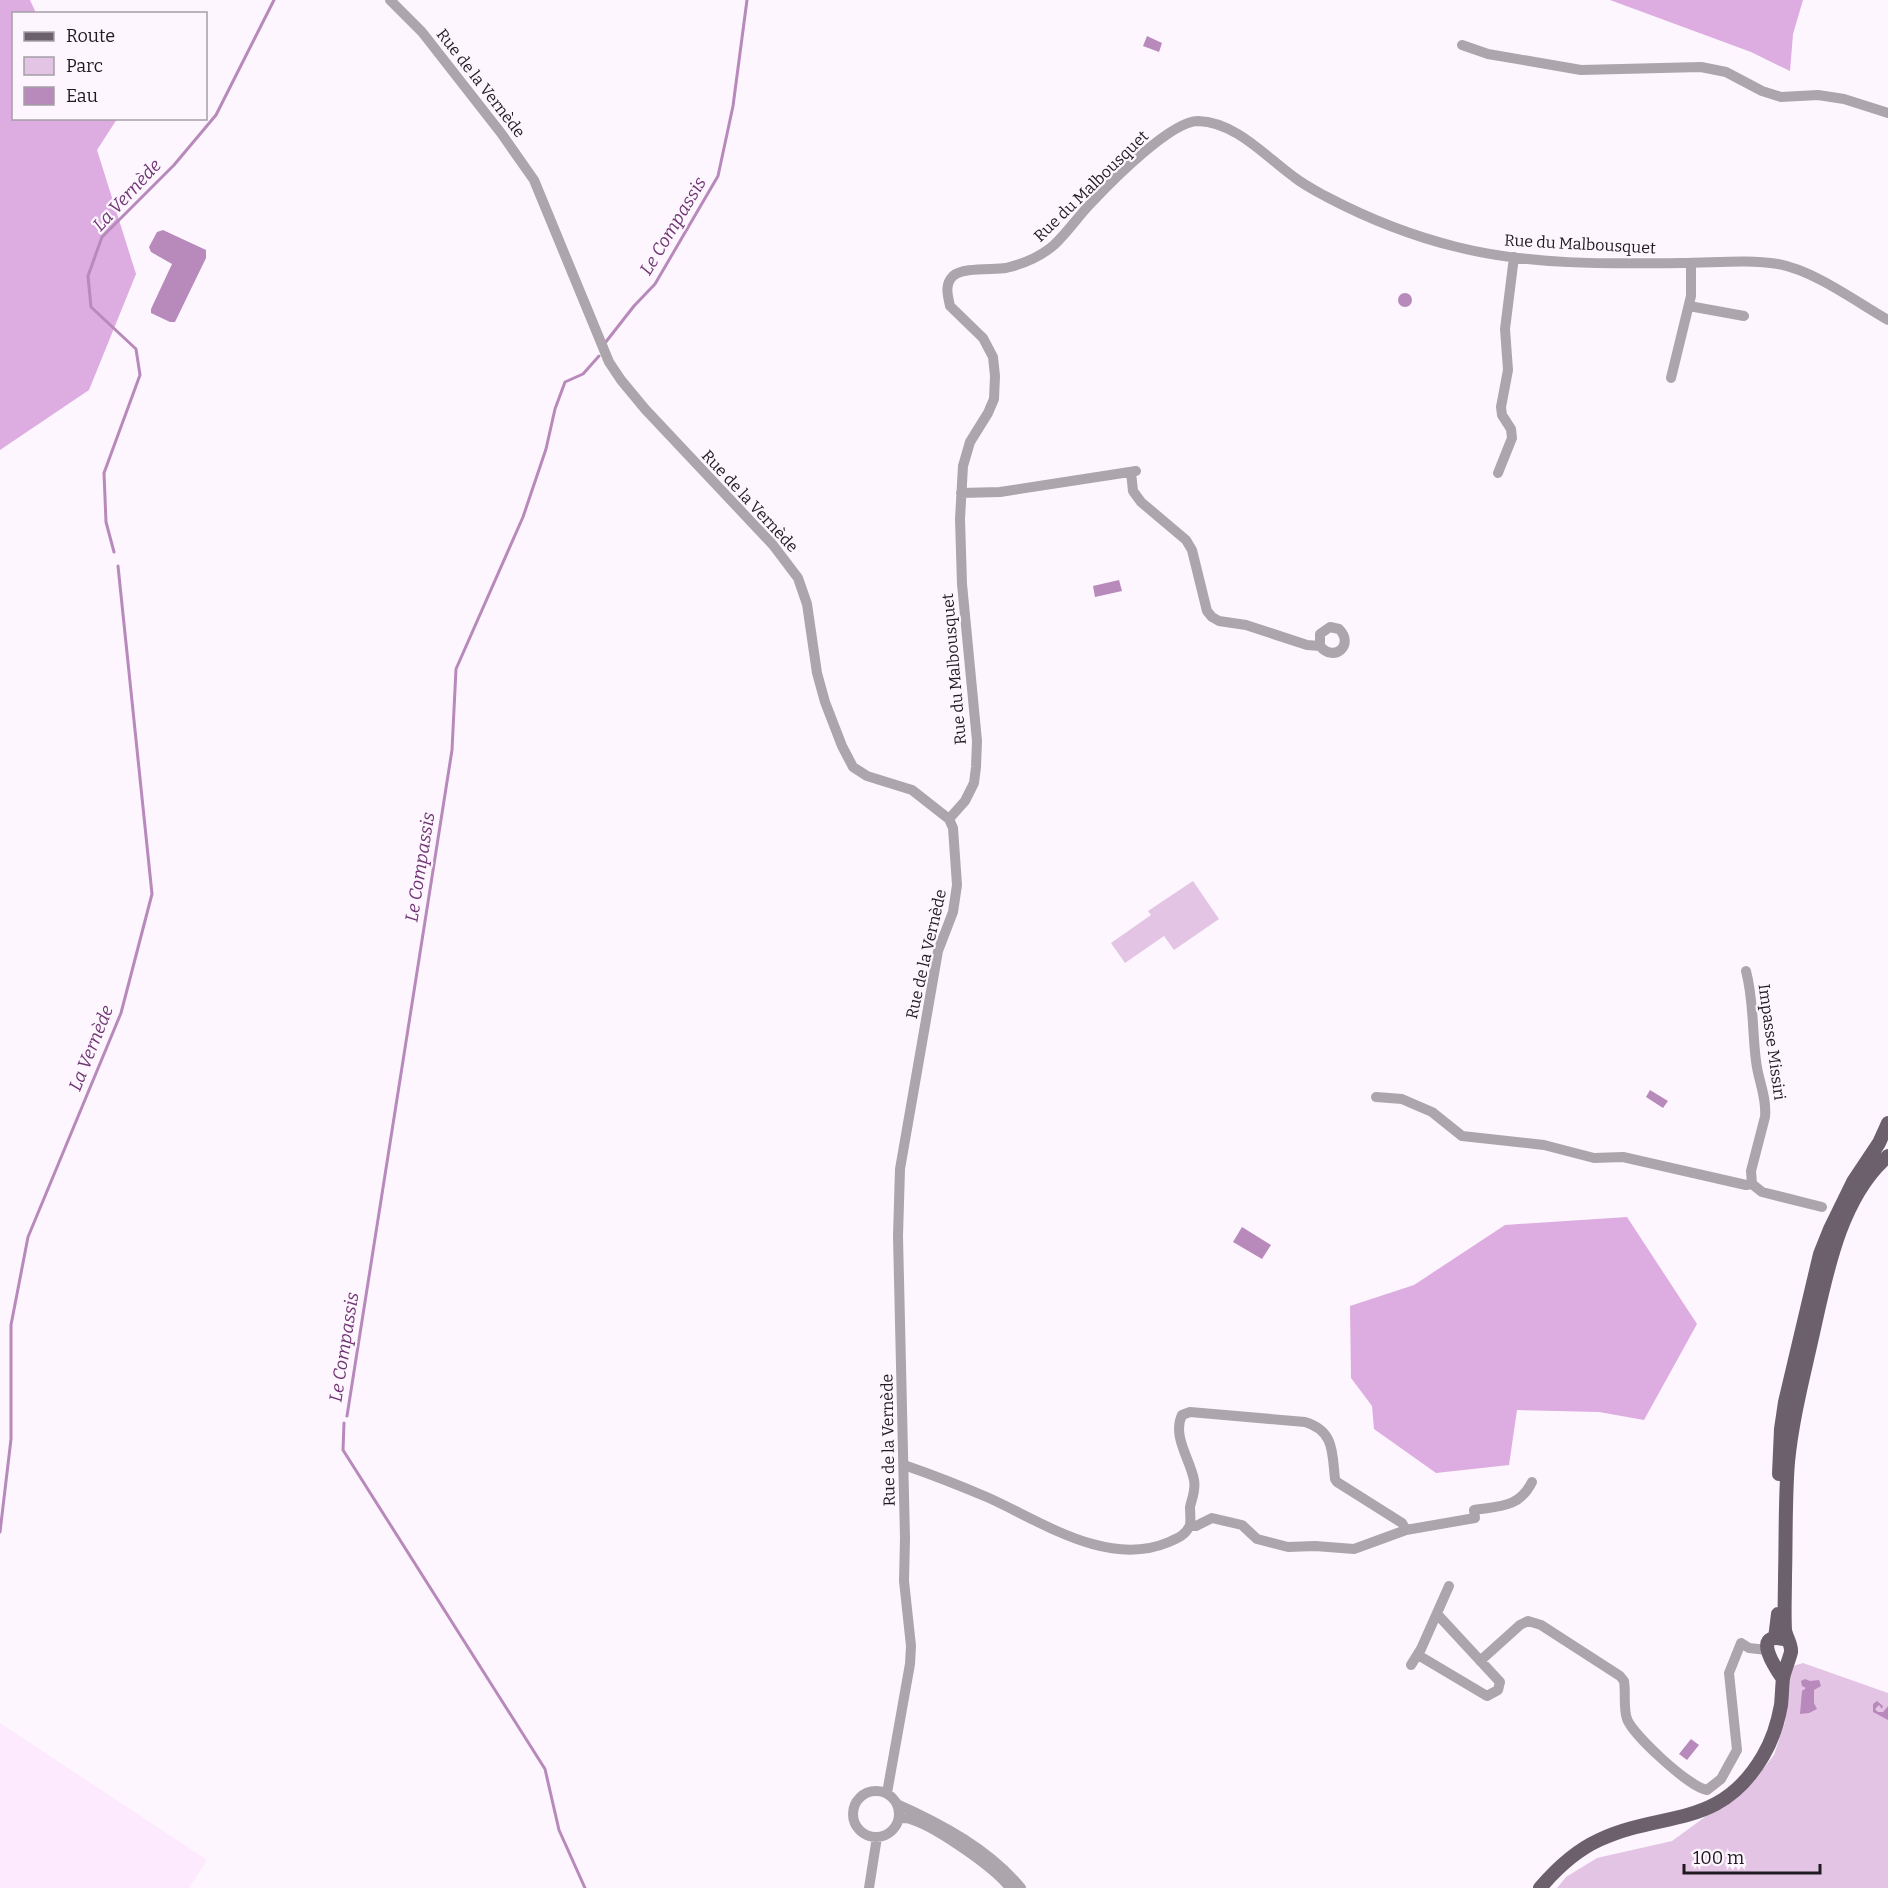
<svg xmlns="http://www.w3.org/2000/svg" width="1888" height="1888" viewBox="0 0 1888 1888" font-family="Bitter,serif">
<rect width="100%" height="100%" fill="#fdf6fe"/>
<path fill="#fdeafe" d="M0,1723L207,1860L189,1888H0Z"/>
<path fill="#e3c4e4" d="M1193,881L1219,919L1174,950L1164,936L1125,963L1111,943L1151,915L1148,911Z
M1803,1663L1888,1693V1888H1557L1566,1877L1597,1858L1672,1841L1753,1782L1774,1755L1785,1722L1790,1667Z"/>
<path fill="#ddace0" d="M0,0H30L36,13L14,14V118L117,119L97,150L136,274L89,390L0,450Z
M1610,0H1803L1793,34L1790,71L1751,52Z
M1627,1217L1697,1324L1644,1420L1599,1412L1517,1410L1509,1465L1436,1473L1374,1429L1372,1406L1351,1378L1350,1306L1414,1285L1505,1225Z"/>
<path fill="#b889bb" d="M1147,36L1162,43L1159,52L1143,46Z
M163,230L206,250V258L175,322H170L151,313V309L172,264L151,252L149,247L157,232Z
M1398 300a7 7 0 1 1 14 0a7 7 0 1 1-14 0Z
M1119,580L1122,591L1095,597L1093,586Z
M1650,1090L1668,1101L1663,1108L1646,1097Z
M1242,1227L1271,1245L1262,1259L1233,1242Z
M1805,1679L1810,1681L1819,1680L1821,1686L1814,1690V1703L1817,1709L1809,1713L1800,1714L1802,1691L1806,1688L1802,1686L1801,1681Z
M1877,1701L1883,1706L1882,1709L1879,1705L1875,1709L1878,1712H1883L1888,1706V1720L1873,1712V1704Z
M1691,1739L1699,1745L1687,1760L1679,1754Z"/>
<g fill="none" stroke-linecap="round" stroke-linejoin="round">
<path stroke="#b889bb" stroke-width="3" d="M605,343L634,306L655,284L718,176L733,106L747,0
M114,552L106,522L104,473L140,375L136,349L91,307L88,276L102,237L174,165L216,115L274,0
M347,1416L452,750L456,669L523,517L546,449L555,409L565,382L583,374L599,356
M344,1423L343,1450L545,1769L559,1830L585,1888
M0,1532L11,1439V1325L28,1237L121,1013L152,894L118,566"/>
<path stroke="#aca5ac" stroke-width="10" d="M390,0L422,32L501,133L534,180L609,362L621,380L645,409L773,545L798,578L807,604L817,673L825,702L842,746L853,767L867,776L912,790L949,819L953,828L957,885L953,912L938,951L900,1169L898,1236L905,1538L904,1581L911,1646L910,1664L887,1793
M1462,45L1488,54L1581,70L1701,67L1726,72L1762,91L1781,97L1818,95L1844,99L1888,113
M1689,306L1744,316
M1671,378L1691,296V263
M1131,472L1133,491L1141,502L1186,540L1192,550L1207,611L1212,617L1219,621L1246,625L1307,645L1320,646C1334,663 1355,645 1339,629L1330,627L1320,634V646
M1498,473L1512,438L1511,429L1502,415L1501,407L1508,370L1505,329L1514,257
M961,493L1000,492L1136,471
M949,819L965,801L974,783L976,767L977,741L962,584L960,519L963,466L970,442L988,413L994,399L995,376L993,357L983,338L950,306C948,296 944,285 953,276C963,267 992,270 1006,268C1023,264 1040,257 1054,245C1068,232 1079,215 1093,201C1112,181 1171,121 1198,121C1236,122 1266,157 1294,177C1304,185 1316,191 1327,197C1367,218 1412,236 1457,247C1529,265 1607,264 1681,263C1713,263 1747,259 1778,264C1815,271 1855,301 1888,320
M1746,971C1754,1001 1752,1030 1756,1061C1758,1080 1767,1097 1765,1117L1751,1171L1752,1184L1762,1192L1822,1207
M1376,1097L1402,1099L1411,1103L1432,1112L1462,1136L1544,1145L1594,1158L1623,1157L1746,1185L1752,1184
M904,1465C933,1475 961,1486 989,1498C1042,1522 1108,1568 1169,1542C1178,1538 1186,1535 1190,1525C1191,1520 1190,1513 1190,1507C1192,1498 1196,1490 1194,1480C1190,1459 1172,1436 1182,1415L1190,1412L1305,1422C1335,1431 1332,1453 1335,1479L1337,1482L1402,1523L1406,1530L1354,1549L1315,1546L1288,1547L1257,1539L1242,1525L1212,1518L1196,1526L1190,1525
M1406,1530L1475,1518L1474,1510C1500,1506 1519,1508 1532,1482
M1418,1655L1487,1696L1498,1690L1500,1682L1437,1614
M1480,1661L1520,1625L1528,1621L1541,1625L1620,1676L1624,1681C1626,1693 1623,1707 1627,1719C1633,1735 1689,1787 1707,1790L1721,1779L1737,1750L1729,1673L1741,1643L1749,1648L1767,1650
M1411,1665L1421,1649L1449,1586
M853 1814a23 23 0 1 1 46 0a23 23 0 1 1-46 0Z
M897,1804C942,1824 990,1850 1021,1888
M899,1818C904,1818 909,1818 913,1820C937,1828 995,1868 1010,1888
M869,1888L877,1837"/>
<path stroke="#6c606d" stroke-width="14" d="M1779,1474L1781,1429L1785,1402L1820,1254L1830,1229L1853,1182L1879,1143L1888,1123
M1775,1638L1778,1614
M1783,1679C1776,1669 1751,1632 1783,1639
M1540,1888C1557,1868 1575,1851 1599,1840C1663,1810 1720,1830 1763,1756C1772,1741 1778,1722 1781,1705C1782,1696 1782,1687 1783,1678C1785,1669 1789,1660 1791,1652C1792,1645 1786,1637 1785,1630C1784,1612 1785,1594 1785,1576C1786,1538 1785,1499 1788,1462C1792,1421 1802,1382 1811,1342C1825,1281 1838,1199 1888,1156"/>
</g>
<g text-anchor="middle" dominant-baseline="central" stroke-width="4.5" stroke-linejoin="round" paint-order="stroke">
<g font-size="16" fill="#201a21" stroke="#fdf6fe">
<text transform="translate(481 83) rotate(52)">Rue de la Vernède</text>
<text transform="translate(1091 186) rotate(-44)">Rue du Malbousquet</text>
<text transform="translate(1580 244) rotate(3)">Rue du Malbousquet</text>
<text transform="translate(750 501) rotate(47)">Rue de la Vernède</text>
<text transform="translate(954 669) rotate(-95)">Rue du Malbousquet</text>
<text transform="translate(926 954) rotate(-77)">Rue de la Vernède</text>
<text transform="translate(1772 1042) rotate(82)">Impasse Missiri</text>
<text transform="translate(888 1440) rotate(-91)">Rue de la Vernède</text>
</g>
<g font-size="18" font-style="italic" fill="#703674" stroke="#fdf6fe">
<text transform="translate(127 195) rotate(-47)">La Vernède</text>
<text transform="translate(673 226) rotate(-59)">Le Compassis</text>
<text transform="translate(420 867) rotate(-81)">Le Compassis</text>
<text transform="translate(91 1048) rotate(-68)">La Vernède</text>
<text transform="translate(344 1347) rotate(-81)">Le Compassis</text>
</g>
</g>
<rect x="12" y="12" width="195" height="108" fill="#fdf6fe" stroke="#a59ea6" stroke-width="1.5"/>
<rect x="24" y="32" width="30" height="9" fill="#6c606d" stroke="#a59ea6" stroke-width="1.5"/>
<text x="66" y="42" font-size="18" fill="#201a21">Route</text>
<rect x="24" y="57" width="30" height="18" fill="#e3c4e4" stroke="#a59ea6" stroke-width="1.5"/>
<text x="66" y="72" font-size="18" fill="#201a21">Parc</text>
<rect x="24" y="87" width="30" height="18" fill="#b889bb" stroke="#a59ea6" stroke-width="1.5"/>
<text x="66" y="102" font-size="18" fill="#201a21">Eau</text>
<path d="M1684 1864v9h136v-9" fill="none" stroke="#201a21" stroke-width="3"/>
<text x="1693" y="1864" font-size="18" fill="#201a21" stroke="#fdf6fe" stroke-width="4.5" paint-order="stroke">100 m</text>
</svg>
